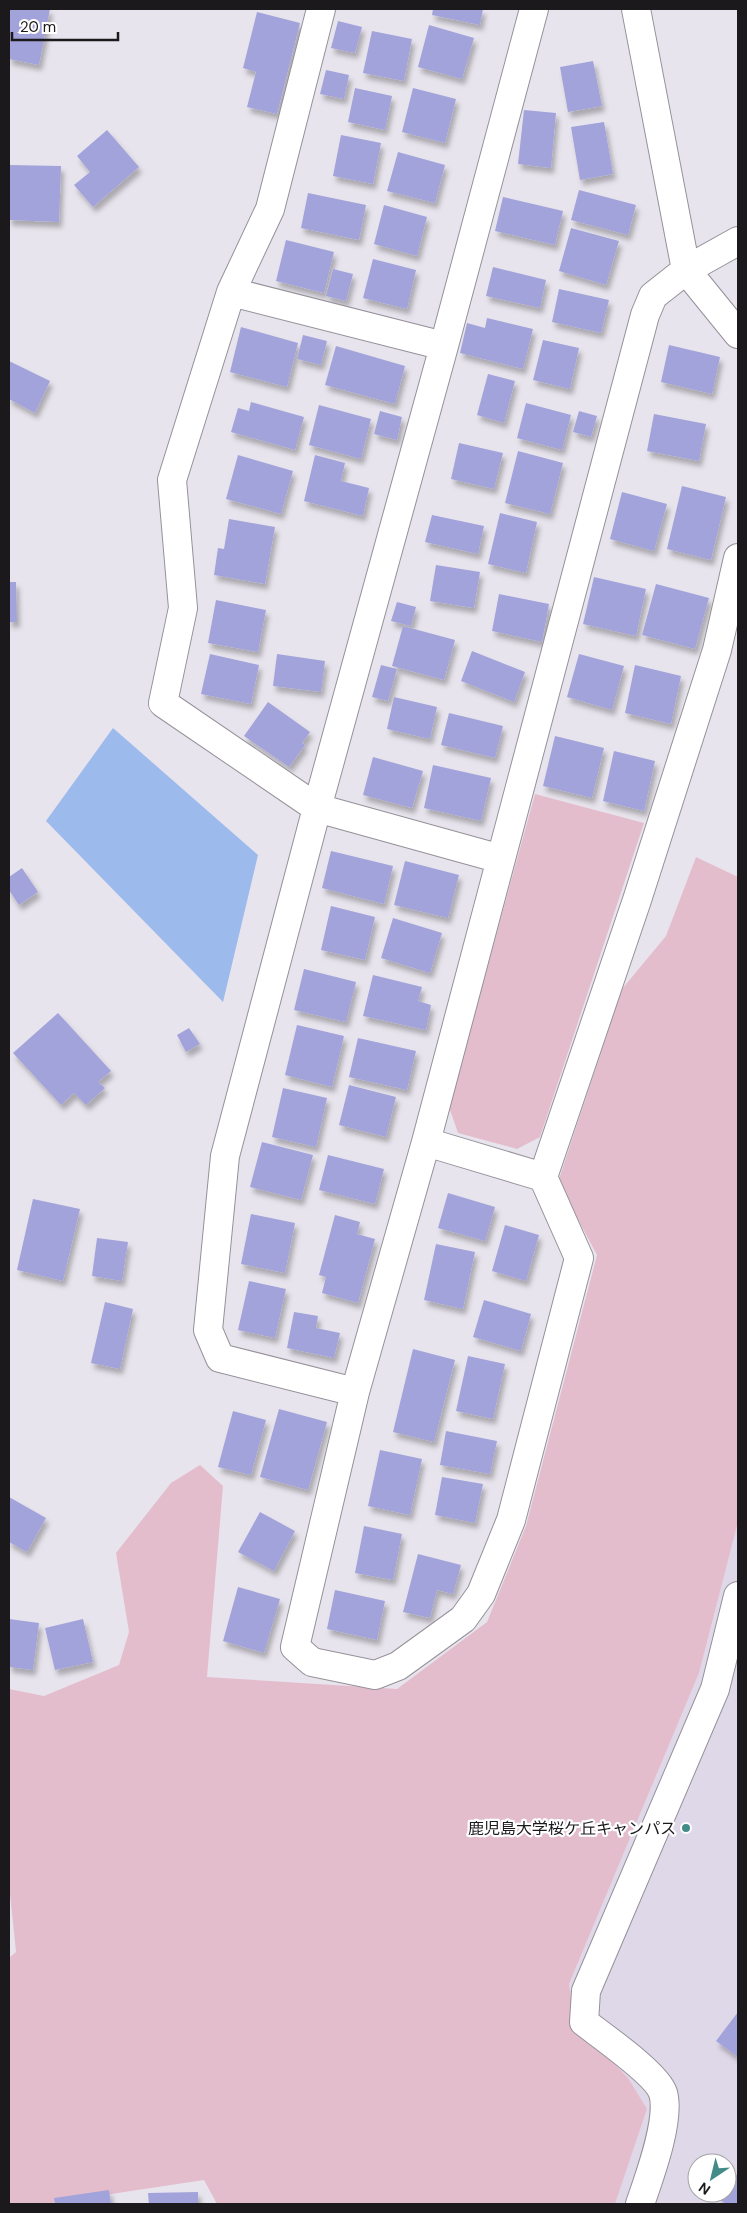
<svg xmlns="http://www.w3.org/2000/svg" width="747" height="2213" viewBox="0 0 747 2213" font-family="'DM Sans','Noto Sans JP',sans-serif">
<defs>
<filter id="shadow"><feDropShadow dx="3" dy="5.5" stdDeviation="2.5" flood-color="#0004"/></filter>
</defs>
<rect width="100%" height="100%" fill="#e8e4ed"/>
<path fill="#dfd8e8" fill-rule="evenodd" d="M738,1522V2204H615L647,2109L575,2024L569,1984L699,1673ZM697,2163H727V2193H697Z"/>
<path fill="#e4bdcd" d="M535,794L644,823L540,1137L517,1149L458,1133L449,1107Z
M696,857L738,877V1522L699,1673L569,1984L575,2024L628,2078L647,2109L615,2204H217L204,2180L45,2204H9V1958L16,1952L9,1884V1689L44,1696L119,1665L129,1632L116,1553L171,1483L200,1465L223,1486L207,1677L397,1689L487,1622L526,1526L597,1255L558,1182L622,989L666,936Z"/>
<path fill="#9cbaec" d="M113,728L258,855L223,1002L46,821Z"/>
<path fill="#a2a3da" filter="url(#shadow)" d="M9,9H50L39,65L9,59Z
M433,9H483L480,25L432,15Z
M257,12L300,23L277,114L247,107L256,72L243,68Z
M338,21L362,27L355,53L331,48Z
M429,25L474,38L462,79L418,67Z
M372,31L412,39L404,81L363,73Z
M593,61L602,106L568,112L560,67Z
M326,70L349,75L344,99L320,94Z
M355,88L392,96L385,130L348,122Z
M413,88L456,99L445,143L402,132Z
M524,110L556,113L551,168L518,164Z
M604,122L613,174L580,180L571,127Z
M107,130L139,167L93,207L74,185L90,172L77,156Z
M341,135L381,143L373,184L333,176Z
M398,152L445,165L435,203L387,191Z
M9,165L61,166L59,222L9,220Z
M579,190L636,205L628,235L571,220Z
M308,193L366,205L359,240L301,228Z
M503,197L563,211L555,245L495,231Z
M384,205L427,217L417,256L374,244Z
M571,228L619,241L606,285L559,271Z
M286,240L334,252L324,293L276,281Z
M373,259L416,270L407,309L363,298Z
M493,267L546,280L540,308L486,296Z
M333,269L353,274L346,301L326,296Z
M559,289L609,300L601,333L552,322Z
M487,318L533,329L523,369L460,353L467,323L485,328Z
M241,327L298,343L287,387L230,372Z
M303,335L327,341L321,365L297,359Z
M543,340L579,348L570,389L533,380Z
M669,345L720,357L712,394L661,382Z
M336,346L405,366L395,404L325,385Z
M9,361L50,381L35,413L9,399Z
M488,374L515,381L504,423L477,415Z
M251,402L304,417L295,450L231,432L238,408L249,411Z
M526,403L571,415L562,450L517,438Z
M319,405L371,419L361,459L309,445Z
M380,411L402,417L397,440L374,434Z
M579,411L597,416L591,437L573,432Z
M654,414L706,424L699,461L647,451Z
M459,443L503,453L494,489L451,479Z
M518,451L563,463L550,514L505,503Z
M238,455L293,471L281,514L226,499Z
M315,455L345,463L341,481L369,488L363,516L304,501Z
M682,486L726,497L711,560L667,549Z
M622,492L667,504L654,551L610,539Z
M500,513L537,522L526,573L488,564Z
M432,515L484,526L478,554L425,542Z
M229,519L275,527L265,584L214,575L218,548L224,549Z
M436,565L480,572L474,608L430,601Z
M594,577L646,589L636,636L583,624Z
M9,582H16L17,622H9Z
M656,584L709,598L695,649L642,635Z
M499,594L549,604L542,642L492,631Z
M216,600L266,610L258,652L208,643Z
M397,602L416,607L411,626L391,621Z
M403,626L455,640L444,680L392,666Z
M472,651L525,672L514,702L461,681Z
M210,654L259,665L251,704L201,694Z
M277,654L325,661L321,692L273,686Z
M579,654L624,666L612,710L567,697Z
M381,665L397,669L388,701L372,697Z
M635,665L681,676L671,724L625,713Z
M394,697L437,707L430,739L387,729Z
M268,702L310,732L302,743L305,745L289,767L244,736Z
M449,713L503,726L495,758L441,745Z
M555,736L604,748L592,798L543,786Z
M614,751L655,761L644,811L603,801Z
M373,757L423,771L412,808L363,795Z
M433,765L491,778L481,821L424,808Z
M331,851L393,866L384,904L322,888Z
M405,861L459,875L448,918L394,905Z
M22,868L38,892L19,905L9,890V877Z
M331,906L375,917L365,960L321,950Z
M393,918L442,933L430,973L381,958Z
M304,969L356,982L346,1022L294,1010Z
M373,975L422,987L418,1001L431,1005L426,1030L363,1016Z
M58,1013L111,1071L98,1082L105,1088L86,1105L74,1093L61,1105L13,1053Z
M297,1025L344,1036L332,1087L285,1075Z
M189,1028L200,1044L186,1052L177,1035Z
M358,1038L416,1051L407,1090L349,1077Z
M349,1085L396,1097L386,1137L339,1125Z
M283,1088L327,1098L316,1147L272,1137Z
M262,1142L313,1155L301,1200L250,1187Z
M328,1155L384,1169L375,1204L319,1190Z
M448,1193L495,1207L485,1241L438,1228Z
M33,1199L80,1209L63,1281L17,1270Z
M251,1214L295,1223L285,1273L241,1264Z
M335,1215L360,1222L357,1234L375,1239L358,1303L322,1293L326,1277L319,1275Z
M505,1225L539,1235L526,1281L492,1271Z
M97,1238L128,1242L122,1281L92,1276Z
M436,1244L475,1252L463,1309L424,1300Z
M249,1281L286,1289L275,1338L238,1330Z
M484,1300L531,1314L521,1351L473,1337Z
M105,1302L133,1309L120,1369L91,1363Z
M294,1312L318,1316L316,1328L340,1333L334,1358L287,1348Z
M413,1349L455,1360L434,1442L393,1432Z
M468,1356L505,1364L493,1419L456,1411Z
M279,1409L327,1422L308,1490L260,1477Z
M233,1411L266,1420L251,1475L218,1467Z
M446,1431L497,1441L490,1474L440,1465Z
M380,1450L422,1459L410,1515L368,1506Z
M442,1477L483,1484L475,1523L435,1515Z
M9,1497L46,1518L27,1552L9,1542Z
M260,1512L295,1531L274,1571L238,1552Z
M364,1526L402,1534L393,1580L355,1573Z
M418,1554L461,1565L453,1594L437,1590L430,1618L403,1612Z
M238,1587L280,1599L264,1653L223,1641Z
M335,1590L385,1601L377,1640L327,1629Z
M9,1619L39,1623L33,1670L9,1667Z
M83,1619L93,1662L55,1670L45,1628Z
M738,2012V2057L716,2041Z
M738,2173V2204H726L719,2199L723,2193H727V2188Z
M109,2190L111,2204H55L54,2198Z
M198,2192V2204H149L148,2193Z"/>
<g fill="none" stroke-linecap="round" stroke-linejoin="round">
<g stroke="#959199" stroke-width="30">
<path id="minor" d="M321,9L270,209L231,292L172,480L183,608L163,703L317,808L501,859
M534,9L444,346L317,808L225,1156L208,1330L220,1358L355,1392L426,1142L645,315L653,296L686,270L738,241
M636,9L686,270L738,334
M231,292L444,346
M426,1142L543,1177
M355,1392L295,1647L312,1662L375,1675L398,1666L463,1619L481,1594L511,1520L579,1258L543,1177L637,900L717,650L738,558
M640,2204C649,2178 671,2119 663,2093C657,2074 602,2036 584,2022L586,1991L715,1689L738,1596"/>
</g>
<use href="#minor" stroke="#fff" stroke-width="28"/>
</g>
<circle fill="#438b88" stroke="#fff" stroke-width="2" cx="686" cy="1828" r="5"/>
<g text-anchor="middle" dominant-baseline="central" stroke-width="4.5" stroke-linejoin="round" paint-order="stroke">
<g font-size="16" fill="#1b191c" stroke="#fff" text-anchor="end">
<text x="676" y="1828">鹿児島大学桜ケ丘キャンパス</text>
</g>
</g>
<rect width="747" height="2213" fill="none" stroke="#1b191c" stroke-width="20"/>
<g transform="translate(712 2178) rotate(215)"><circle r="24" fill="#ffffff" stroke="#a4a3a4"/>
<path d="M0-4L9 19L0 12L-9 19Z" fill="#438b88"/>
<text y="-8" font-size="14" font-weight="bold" text-anchor="middle" fill="#1b191c">N</text>
</g>
<path d="M12 32v8h106v-8" fill="none" stroke="#1b191c" stroke-width="2.5"/>
<text x="20" y="32" font-size="15" fill="#1b191c" stroke="#ffffff" stroke-width="4" paint-order="stroke">20 m</text>
</svg>
